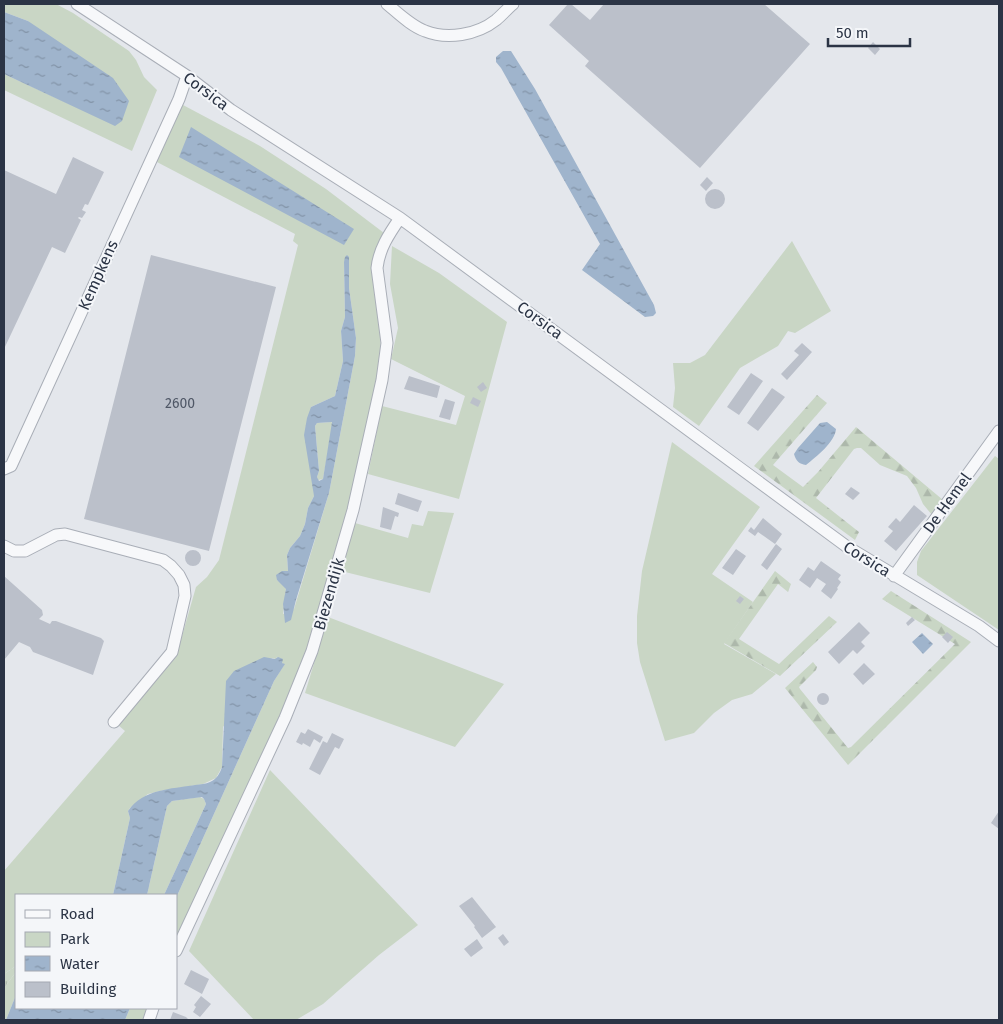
<svg xmlns="http://www.w3.org/2000/svg" width="1003" height="1024" viewBox="0 0 1003 1024" font-family="'Fira Sans',sans-serif">
<defs>
<pattern id="forest-firs" width="22" height="20" patternUnits="userSpaceOnUse" patternTransform="scale(1.25)"><rect width="22" height="20" fill="#c9d6c5"/><path d="M5 1l3.5 6h-7zM16 11l3.5 6h-7z" fill="#adb8ab"/></pattern>
<pattern id="wetland-marsh" width="20" height="14" patternUnits="userSpaceOnUse" patternTransform="scale(1.25)"><rect width="20" height="14" fill="#c9d6c5"/><path d="M1 5h8M5 5V1M11 12h8M15 12V8" fill="none" stroke="#adb8ab"/></pattern>
<pattern id="water-ripples" width="26" height="14" patternUnits="userSpaceOnUse" patternTransform="scale(1.25)"><rect width="26" height="14" fill="#9fb4cc"/><path d="M2 4q2-2 4 0t4 0M15 11q2-2 4 0t4 0" fill="none" stroke="#8293a7"/></pattern>
</defs>
<rect width="100%" height="100%" fill="#e4e7ec"/>
<path fill="#c9d6c5" fill-rule="evenodd" d="M4,4H56L73,13L129,51L136,60L144,77L157,90L132,151L4,90V74L115,125L28,21L4,12Z
M183,105L260,146L326,189L384,233L380,326L381,358L350,512L296,684L176,941V898L274,681L284,665L277,657L276,659L272,658L223,727L222,767L216,778L203,784L160,791L148,794L130,808L128,811L130,818L113,895H16V966L4,974V871L125,731L118,725L176,657L196,587L207,577L219,560L298,245L293,241L295,234L155,161L178,111ZM349,257V288L356,338L355,356L329,493L294,609L283,614L286,589L285,586L277,580L288,571L287,555L290,548L300,536L305,524L308,508L314,496L311,407L335,396L343,361L341,331L345,317L344,262Z
M792,241L831,311L795,333L788,331L778,346L740,368L699,426L673,407L675,388L673,363H690L705,355Z
M392,246L439,273L507,322L459,499L368,474L382,406L456,425L465,396L391,359L398,328L390,284Z
M331,422L333,423L323,479L318,480L317,477L319,471L315,426L317,423Z
M672,442L760,507L712,574L753,602L724,644L776,674L752,694L732,700L714,713L694,733L665,741L640,662L637,643V616L642,571Z
M995,456L999,459V630L917,575V562L921,551Z
M428,511L454,513L430,593L341,571L355,523L408,538L412,524L423,526Z
M328,617L504,684L455,747L305,693Z
M270,770L418,925L379,955L323,1004L296,1020H254L189,951Z
M200,797L204,799L206,804L164,895H147L167,806L172,801Z
M16,972V995L6,1020H4V988Z
M130,1008H149L145,1020H125Z"/>
<path fill="url(#forest-firs)" d="M817,395L827,403L773,465L803,487L818,472L856,427L943,500L932,515L923,504L916,488L907,476L880,465L861,448H857L854,449L816,498L859,532L855,540L754,466Z
M775,571L791,584L788,592L778,584L739,639L779,664L829,616L837,622L780,676L724,643Z
M891,591L971,642L848,765L785,688L813,662L817,667L816,670L799,687L800,689L848,748L851,747L955,644L882,599Z"/>
<path fill="url(#wetland-marsh)" d="M16,966V972L4,988V974Z"/>
<path fill="url(#water-ripples)" fill-rule="evenodd" d="M4,12L28,21L113,78L129,101L122,121L115,126L4,74Z
M503,51H511L535,89L654,305L656,313L653,316L645,317L582,270L600,244L501,68L496,62V57Z
M191,127L354,229L344,245L179,157Z
M347,255L349,257V288L356,338L355,356L329,493L296,600L291,620L285,623L283,604L286,589L277,580L276,575L282,571H288L287,555L290,548L300,536L305,524L308,508L314,496L304,435L307,418L311,407L335,396L343,361L341,331L345,317L344,262L345,257ZM332,422L323,479L319,481L317,477L319,471L315,426L317,423Z
M827,422L836,429C835,442 816,457 806,465C799,464 796,461 794,454L798,448L820,423Z
M922,633L933,644L923,654L912,642Z
M264,657L275,659L278,657L283,659L282,663L285,664L274,681L176,898V895H164L206,804L204,799L202,797L172,801L167,806L147,895H113L130,818L128,811C143,789 171,789 195,785C200,784 206,784 210,782C217,779 220,773 222,767L226,681L234,671Z
M16,995V1008H130L125,1020H6Z"/>
<path fill="#bbc0ca" d="M568,4H571L590,20L604,4H764L810,44L700,168L585,66L589,61L549,25Z
M873,42L880,49L875,55L868,48Z
M73,157L104,172L88,205L85,204L82,210L86,212L82,218L79,217L78,218L81,220L65,253L52,247L4,349V170L56,194Z
M707,177L713,183L706,191L700,185Z
M705 199a10 10 0 1 1 20 0a10 10 0 1 1-20 0Z
M151,255L276,287L209,551L84,519Z
M802,343L812,352L787,380L781,374L799,355L794,351Z
M751,373L763,381L739,415L727,407Z
M409,376L440,386L437,398L404,389Z
M483,382L487,388L481,392L477,387Z
M772,388L785,397L758,431L747,423Z
M473,397L481,401L478,407L470,403Z
M445,399L455,402L450,420L439,417Z
M851,487L860,493L853,500L845,494Z
M398,493L422,501L418,512L395,504Z
M914,505L927,516L896,551L884,541L893,531L888,527L896,518L900,522Z
M383,507L399,513L398,517L395,516L391,530L380,527Z
M763,518L782,534L775,544L758,532L755,536L748,531L751,527L754,530Z
M776,544L782,549L767,570L761,565Z
M736,549L746,556L733,575L722,568Z
M185 558a8 8 0 1 1 16 0a8 8 0 1 1-16 0Z
M821,561L841,575L838,579L841,582L837,588L838,589L831,599L821,591L826,584L817,578L810,588L799,580L808,567L814,571Z
M4,576L42,610L43,615L39,619L50,624L52,621H56L101,638L104,641L93,675L33,652L30,647L19,642L4,660Z
M740,596L744,599L740,604L736,601Z
M912,617L915,620L908,626L906,623Z
M859,622L870,633L861,642L865,646L857,654L853,650L839,664L828,652Z
M947,632L953,637L948,643L942,637Z
M864,663L875,674L863,685L853,674Z
M817 699a6 6 0 1 1 12 0a6 6 0 1 1-12 0Z
M308,729L323,737L320,743L314,739L310,747L303,743L302,745L296,742L301,732L305,734Z
M332,733L344,739L339,749L335,747L320,775L309,769L323,741L327,743Z
M999,811V829L991,823Z
M472,897L496,927L482,938L474,927L475,926L459,906Z
M503,934L509,942L504,946L498,938Z
M477,939L483,948L471,957L464,949Z
M191,970L209,979L202,994L184,984Z
M201,996L211,1004L200,1017L193,1012L196,1007L194,1005Z
M173,1012L186,1017L189,1020H170Z"/>
<g fill="none" stroke-linecap="round" stroke-linejoin="round">
<g stroke="#a9aeb7" stroke-width="13">
<path id="minor" d="M77,4L187,76L231,110L400,218L846,546L979,626L999,641
M387,4C398,13 411,26 425,31C447,40 477,35 496,20C502,15 507,9 513,4
M4,469L11,466L179,99L187,76
M4,546L14,551H25L56,535L65,534L163,560L171,566L179,575L184,585L185,596L172,652L114,722
M894,576L999,431
M176,951L285,718L312,651L353,510L382,380L387,343L377,268C379,249 389,234 400,218
M149,1020L153,1008"/>
</g>
<use href="#minor" stroke="#f7f8fa" stroke-width="11"/>
</g>
<g text-anchor="middle" dominant-baseline="central" stroke-width="4" stroke-linejoin="round" paint-order="stroke">
<g font-size="14" fill="#4f5766">
<text x="180" y="403">2600</text>
</g>
<g font-size="16" fill="#2b3445" stroke="#f4f6f9">
<text transform="translate(206 91) rotate(37)">Corsica</text>
<text transform="translate(98 275) rotate(-66)">Kempkens</text>
<text transform="translate(540 320) rotate(36)">Corsica</text>
<text transform="translate(947 503) rotate(-54)">De Hemel</text>
<text transform="translate(867 559) rotate(32)">Corsica</text>
<text transform="translate(329 594) rotate(-74)">Biezendijk</text>
</g>
</g>
<rect width="1003" height="1024" fill="none" stroke="#2b3445" stroke-width="10"/>
<rect x="15" y="894" width="162" height="115" fill="#f4f6f9" stroke="#a4a8b1"/>
<rect x="25" y="910" width="25" height="8" fill="#f7f8fa" stroke="#a4a8b1"/>
<text x="60" y="919" font-size="15" fill="#2b3445">Road</text>
<rect x="25" y="932" width="25" height="15" fill="#c9d6c5" stroke="#a4a8b1"/>
<text x="60" y="944" font-size="15" fill="#2b3445">Park</text>
<rect x="25" y="956" width="25" height="15" fill="url(#water-ripples)" stroke="#a4a8b1"/>
<text x="60" y="969" font-size="15" fill="#2b3445">Water</text>
<rect x="25" y="982" width="25" height="15" fill="#bbc0ca" stroke="#a4a8b1"/>
<text x="60" y="994" font-size="15" fill="#2b3445">Building</text>
<path d="M828 38v8h82v-8" fill="none" stroke="#2b3445" stroke-width="2.5"/>
<text x="836" y="38" font-size="15" fill="#2b3445" stroke="#f4f6f9" stroke-width="4" paint-order="stroke">50 m</text>
</svg>
